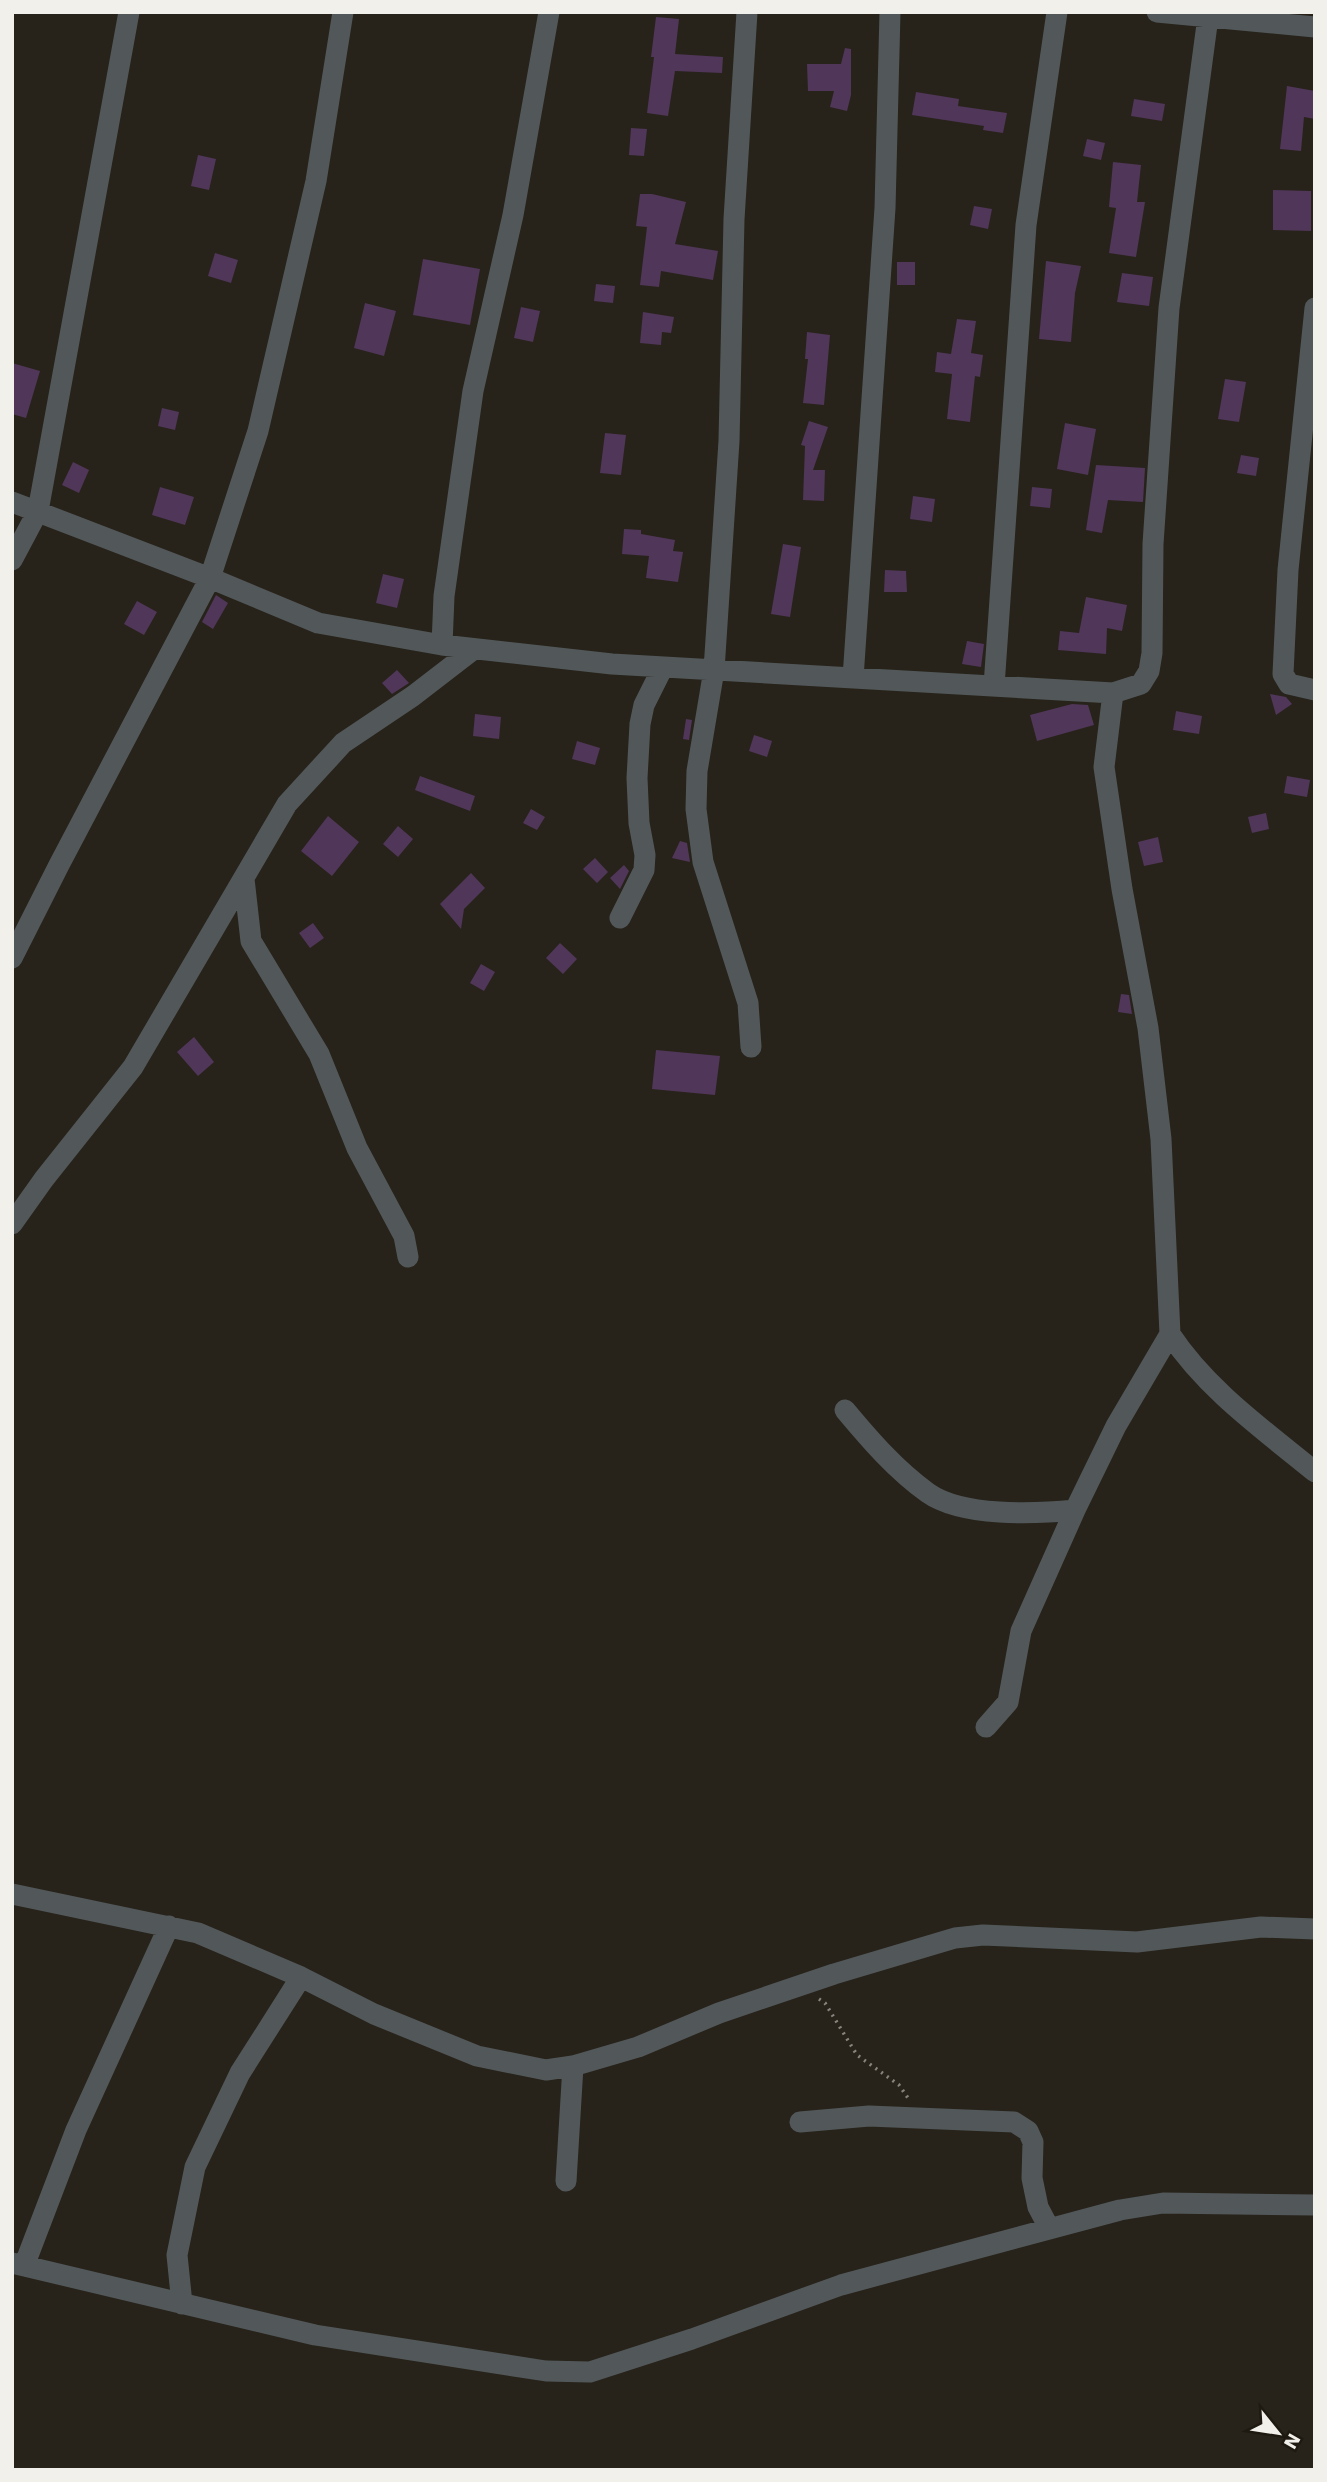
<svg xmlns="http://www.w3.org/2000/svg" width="1327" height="2482" viewBox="0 0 1327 2482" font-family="'Work Sans',sans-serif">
<rect width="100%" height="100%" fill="#27231b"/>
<path fill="#503658" d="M656,17L679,19L675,54L723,57L722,73L675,71L668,116L647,113L654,57H651Z
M845,48L851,49V95L847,111L830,107L834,91H808L807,64H841Z
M1287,86L1315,91V119L1304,117L1301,151L1280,149Z
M916,92L959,99L958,106L1007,113L1003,133L983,130L984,126L912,115Z
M1134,99L1165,104L1162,121L1131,116Z
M631,128L647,129L644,156L629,155Z
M1087,139L1105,143L1101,160L1083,156Z
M198,155L216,159L209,190L191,186Z
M1113,162L1141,165L1137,202H1145L1136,257L1109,253L1116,208L1109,207Z
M1273,190L1311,191V231L1273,230Z
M640,194H652L686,202L675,244L718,251L713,280L661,271L659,287L640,285L647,227L636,226Z
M974,206L992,209L988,229L970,225Z
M215,253L238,260L231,283L208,276Z
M423,259L480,269L470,325L413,315Z
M1046,261L1081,266L1075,293L1071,342L1039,339Z
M897,262H915V285H897Z
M1122,273L1153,277L1149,306L1117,302Z
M596,284L615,286L613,303L594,301Z
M365,303L396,311L384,356L354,348Z
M521,307L540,311L533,342L514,338Z
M643,312L674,317L671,333L662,332L661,345L640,343Z
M957,319L976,321L971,353L983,355L980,377L975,376L970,422L947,419L952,374L935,372L937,352L951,354Z
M807,332L830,335L824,405L803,403L808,359H805Z
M12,363L40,371L26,418L12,414Z
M1225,379L1246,382L1239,422L1218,419Z
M162,408L179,412L175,430L158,426Z
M809,421L828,427L813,470H825L824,501L803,500L805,446L801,445Z
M1065,423L1096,429L1088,475L1057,469Z
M605,433L626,435L621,475L600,473Z
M1241,455L1259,458L1256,476L1237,473Z
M73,462L89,470L79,493L62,485Z
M1096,465L1145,468L1143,502L1108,500L1102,533L1086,530Z
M160,487L194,497L185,525L152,515Z
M1032,487L1052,489L1050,508L1030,506Z
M913,496L935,499L932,522L910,519Z
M624,529L641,530V534L675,540L673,551L683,552L678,582L646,578L649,556L622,554Z
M783,544L801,547L790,617L771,614Z
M885,570L906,571L907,592H884Z
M383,574L404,579L397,608L376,603Z
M216,595L228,603L213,629L202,622Z
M1086,597L1127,605L1122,631L1107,628L1106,654L1058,650L1060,631L1079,633Z
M137,601L157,612L144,635L124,624Z
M967,641L984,644L981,667L962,664Z
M397,670L409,683L392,694L382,683Z
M1270,694L1286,697L1292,704L1276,715Z
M1072,704L1088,705L1094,725L1037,741L1030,715Z
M1176,711L1202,716L1199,734L1173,730Z
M475,714L501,717L499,739L473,736Z
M686,719L692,720L689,740L683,739Z
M754,735L772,741L767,757L749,751Z
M577,741L600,748L595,765L572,759Z
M420,776L475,796L470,811L415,790Z
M1287,776L1310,780L1307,797L1284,793Z
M531,809L545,817L537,830L523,823Z
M1266,813L1269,829L1252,833L1248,817Z
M328,816L359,842L332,876L301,851Z
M398,826L413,839L398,857L383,844Z
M1158,837L1163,862L1144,866L1138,842Z
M680,841L687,843L690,862L672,858Z
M595,858L608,872L597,883L583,869Z
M624,865L629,871L620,889L610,878Z
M471,873L485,888L464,909L461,929L440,904Z
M313,923L324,938L310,948L299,933Z
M560,943L577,959L563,974L546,958Z
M481,964L495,972L484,991L470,983Z
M1121,994L1129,995L1132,1014L1118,1012Z
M194,1037L214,1062L198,1076L177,1052Z
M656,1050L720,1056L715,1095L652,1089Z"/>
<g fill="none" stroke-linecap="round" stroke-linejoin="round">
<path stroke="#87847d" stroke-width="3.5" stroke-dasharray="2 5" stroke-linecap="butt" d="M819,1999L825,2003L857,2055L899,2085L908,2098"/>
<path stroke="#525859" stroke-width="21" d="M549,12L513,215L473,391L444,596L442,645L612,664L1113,693L1141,684L1149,671L1152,653L1153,544L1169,308L1208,17
M747,12L734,219L729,441L714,670L697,771L696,809L703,862L748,1003L751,1047
M1157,12L1315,27
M1315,308L1288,570L1283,674L1289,684L1315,690
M12,502L210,578L318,623L442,645
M12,560L38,511L129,12
M853,678L885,208L890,12
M994,686L1026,225L1057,12
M1113,693L1104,767L1122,889L1148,1028L1161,1139L1170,1334C1207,1390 1264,1430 1315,1472
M244,879L251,941L319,1054L357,1148L404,1236L408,1257
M620,918L644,870L645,855L639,823L637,778L640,724L644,705L663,667
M12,958L59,865L210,578L258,431L316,181L343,12
M12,1224L44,1179L133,1067L287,804L343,743L413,696L474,649
M845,1410C870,1440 896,1470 928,1493C962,1517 1035,1514 1075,1510
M986,1727L1008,1702L1021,1631L1075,1510L1116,1426L1170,1334
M12,1894L198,1933L301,1977L374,2014L477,2056L546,2070L573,2066L638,2047L719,2013L834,1974L955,1938L983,1935L1137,1942L1261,1927L1315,1929
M800,2122L869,2116L1014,2122L1028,2131L1033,2142L1032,2178L1038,2207L1049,2228
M566,2181L573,2066
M12,2263L315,2335L546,2371L590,2372L692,2339L841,2285L1120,2210L1163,2203L1315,2205
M24,2266L76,2130L169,1926
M182,2304L177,2255L195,2167L240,2073L301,1977"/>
</g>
<rect width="1327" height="2482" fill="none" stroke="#f2f0ea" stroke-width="28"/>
<g transform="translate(1278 2433) rotate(120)" stroke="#1e1a11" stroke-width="5" paint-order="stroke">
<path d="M0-5L12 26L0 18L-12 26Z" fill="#f2f0ea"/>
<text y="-10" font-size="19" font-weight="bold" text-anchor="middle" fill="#f2f0ea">N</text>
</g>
</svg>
